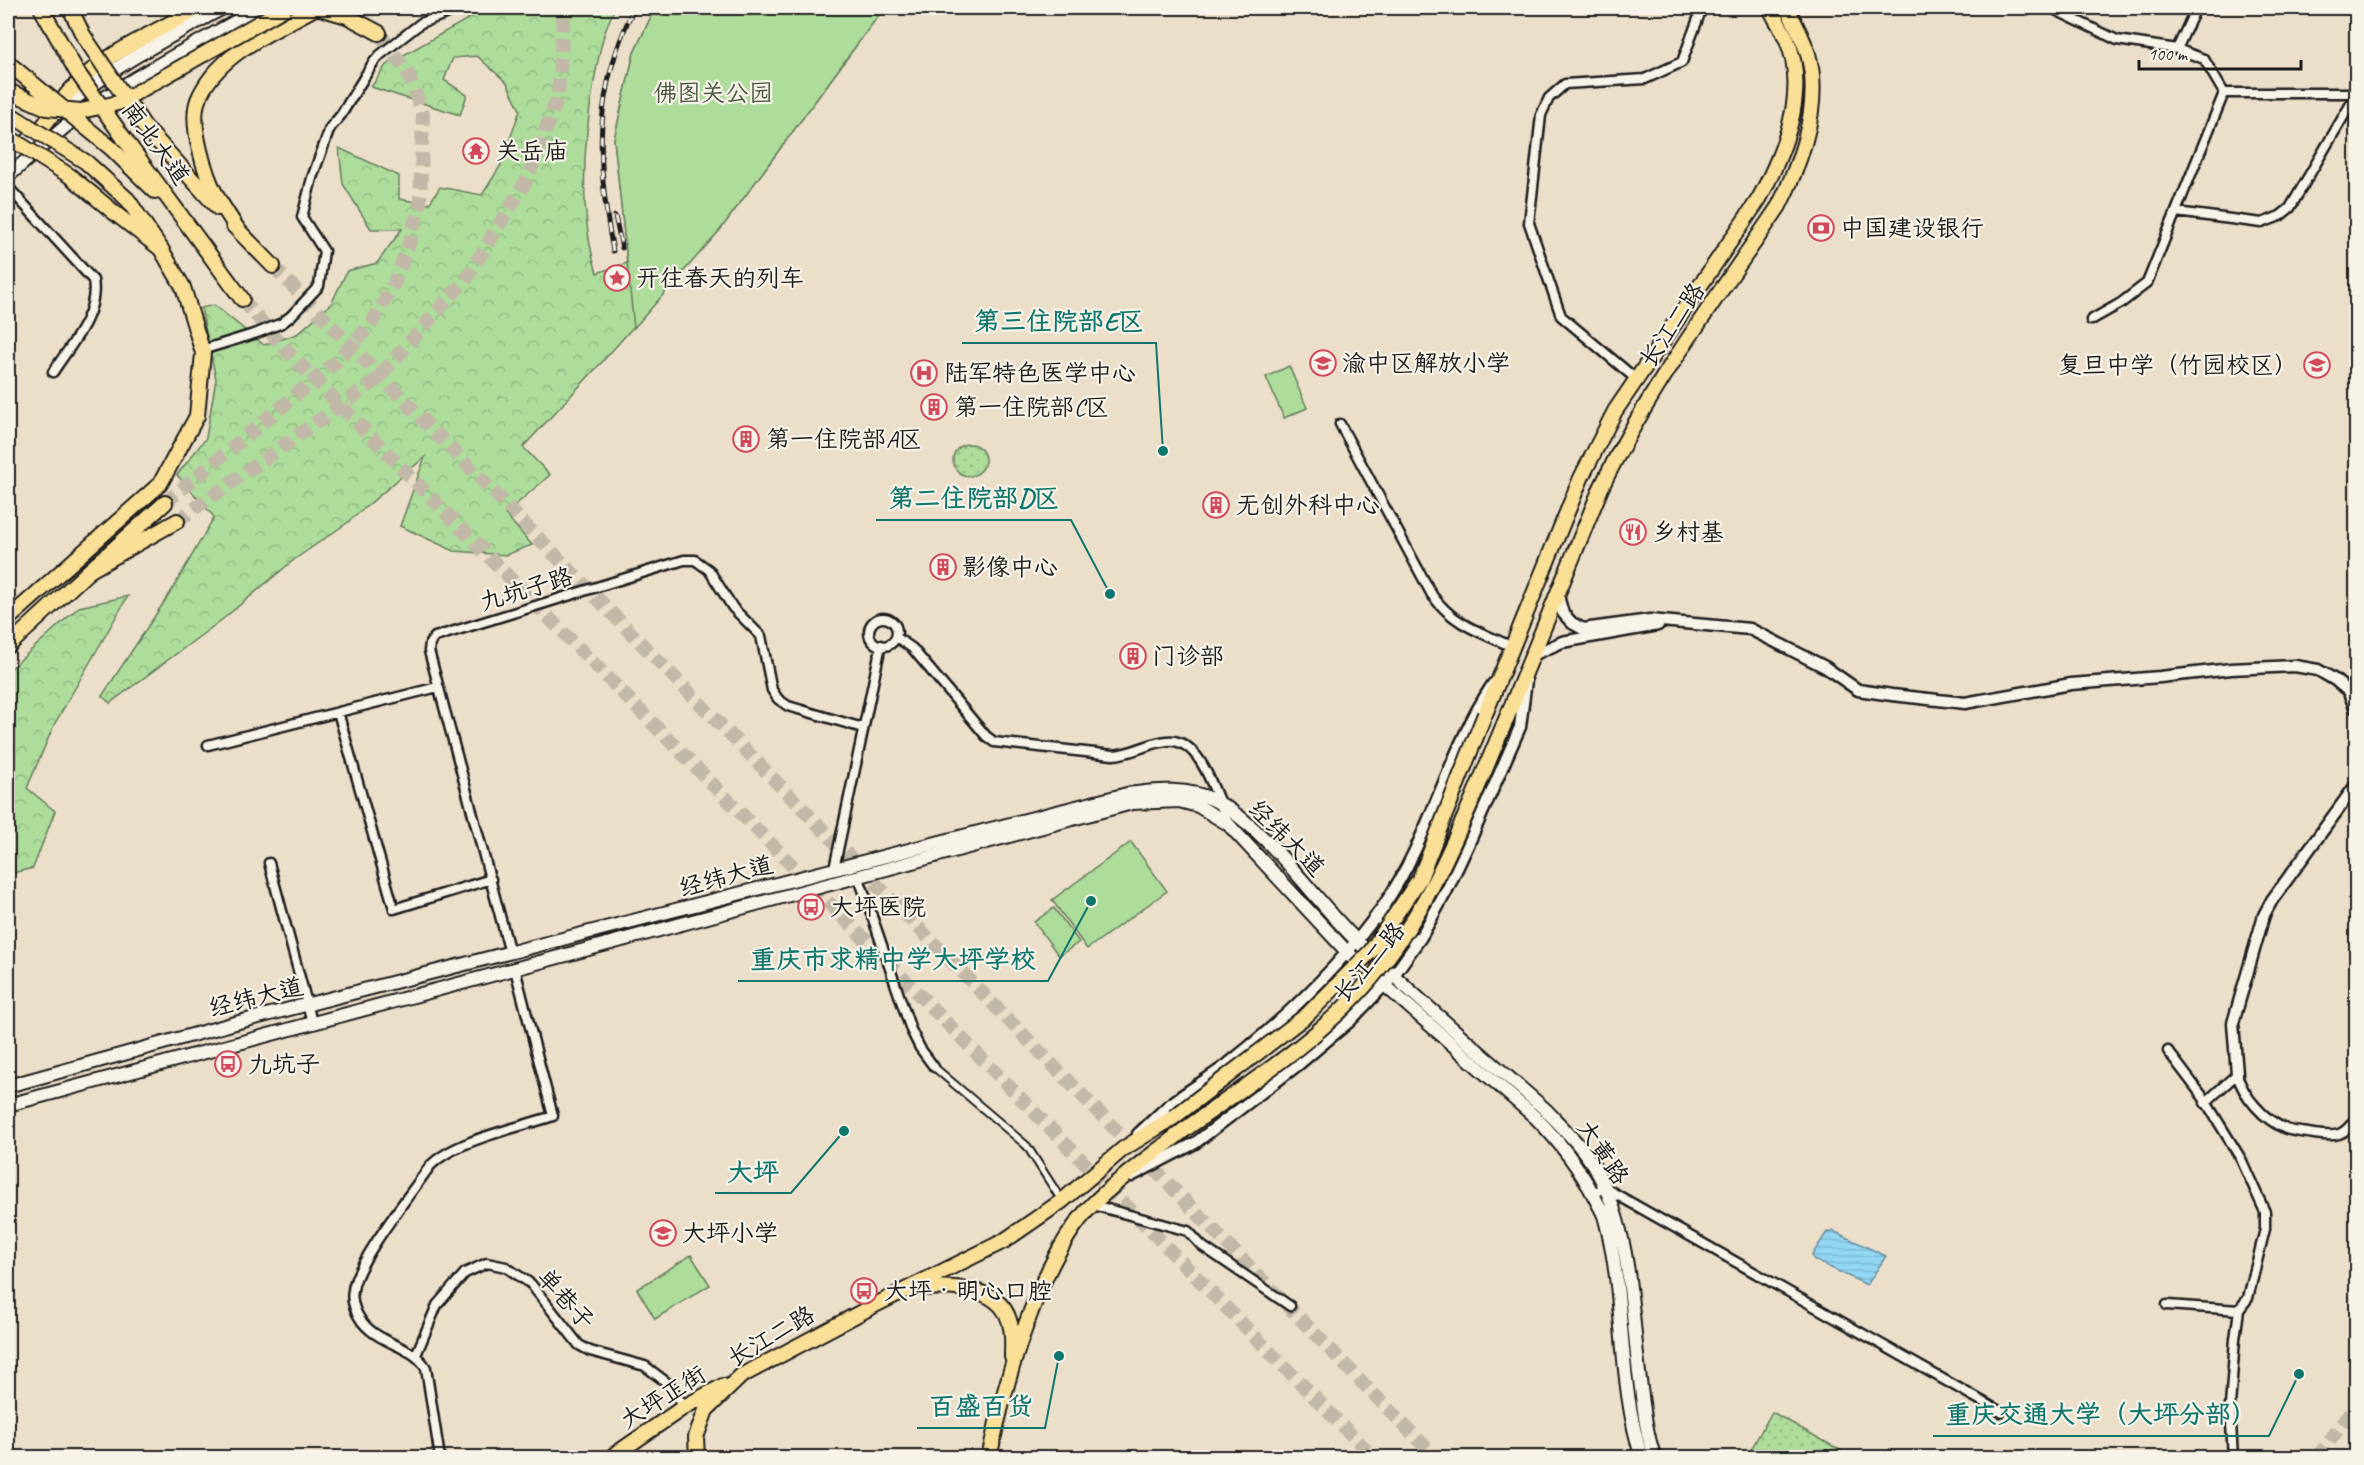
<svg xmlns="http://www.w3.org/2000/svg" width="2364" height="1465" viewBox="0 0 2364 1465" font-family="Caveat,'LXGW WenKai TC',sans-serif">
<defs>
<pattern id="grass-dots" width="8" height="8" patternUnits="userSpaceOnUse" patternTransform="scale(1.5)"><rect width="8" height="8" fill="#addc9b"/><path d="M2 2h.1M6 6h.1" fill="none" stroke="#94bc85" stroke-width="1.8" stroke-linecap="round"/></pattern>
<pattern id="forest-crowns" width="20" height="18" patternUnits="userSpaceOnUse" patternTransform="scale(1.5)"><rect width="20" height="18" fill="#addc9b"/><path d="M2 6a3 3 0 1 1 6 0M12 15a3 3 0 1 1 6 0" fill="none" stroke="#94bc85"/></pattern>
<pattern id="water-rules" width="6" height="5" patternUnits="userSpaceOnUse" patternTransform="scale(1.5)"><rect width="6" height="5" fill="#93d6f4"/><path d="M0 2.5h6" fill="none" stroke="#7eb7d1"/></pattern>
</defs>
<rect width="100%" height="100%" fill="#ecdfca"/>
<filter id="ink" filterUnits="userSpaceOnUse"><feTurbulence type="fractalNoise" baseFrequency=".0167" numOctaves="2"/><feDisplacementMap in="SourceGraphic" scale="12" xChannelSelector="R" yChannelSelector="G"/><feConvolveMatrix kernelMatrix="1 2 1 2 8 2 1 2 1" color-interpolation-filters="sRGB"/></filter>
<g filter="url(#ink)">
<path fill="url(#grass-dots)" stroke="#647c5c" stroke-width="1.5" d="M953 460a16 16 0 1 1 32 0a16 16 0 1 1-32 0Z
M1772,1412L1847,1454L1845,1457L1757,1458L1749,1453Z"/>
<path fill="url(#forest-crowns)" stroke="#647c5c" stroke-width="1.5" d="M487,8H615C602,34 599,54 594,82C583,144 578,212 597,273L627,263L614,139L634,53L655,8H884L720,230L602,362L523,447L550,475L505,514L532,545L506,555L454,551L400,526L425,457L347,523L295,559L223,619L110,703L102,696L172,590L214,517L177,475L206,438L216,379L201,308L214,305L264,345L297,334L331,304L347,271L377,263L402,229H371L343,184L339,148L399,176V199L429,204L440,187L482,195L501,165L520,110L507,83L477,56L453,58L444,80L467,95L460,115L371,87L386,65Z
M128,596L54,725L27,788L55,811L33,868L8,874V671L79,607Z"/>
<path fill="#addc9b" stroke="#647c5c" stroke-width="1.5" d="M655,8H884L720,230L634,328L614,139L634,53Z
M1289,366L1307,408L1284,418L1266,377Z
M1131,842L1167,891L1087,949L1052,900Z
M1054,908L1079,942L1059,956L1034,922Z
M691,1255L710,1285L655,1319L637,1289Z"/>
<path fill="url(#water-rules)" stroke="#638c9e" stroke-width="1.5" d="M1833,1231L1886,1256L1867,1285L1814,1260L1812,1255L1827,1232L1829,1233Z"/>
<g fill="none" stroke-linecap="round" stroke-linejoin="round">
<path stroke="#c2b8a7" stroke-width="14" stroke-dasharray="14 7" stroke-linecap="butt" d="M177,521L375,381L466,279L528,178L558,96L564,8
M2317,1458L2356,1405"/>
<path stroke="#c2b8a7" stroke-width="14" stroke-dasharray="14 7" stroke-linecap="butt" d="M273,266L1436,1458
M242,299L285,349L1374,1458
M165,503L336,362L372,323L394,284L410,241L420,203L423,114L407,72L379,33"/>
<g stroke="#1c1c1c" stroke-width="10">
<path id="pedestrian" d="M934,1067L1027,1146L1062,1201"/>
</g>
<g stroke="#1c1c1c" stroke-width="13">
<path id="minor" d="M2051,8L2117,40L2177,49L2204,59L2224,93L2147,283L2121,303L2091,320
M2177,49L2196,8
M2224,93H2356
M8,187L93,280C99,315 71,344 53,372
M2176,212L2262,223L2280,216L2290,208L2356,95
M202,350L257,333L282,323L291,316L319,286L324,251L302,217L312,178L330,128L341,115L373,63L380,55L421,23L462,8
M1636,379L1561,316L1529,223L1541,115L1549,98L1565,84L1645,79L1682,62L1702,8
M1340,424L1432,595C1454,625 1480,632 1513,647
M869 632a14 14 0 1 1 28 0a14 14 0 1 1-28 0Z
M896,637L912,648L986,736L994,742L1113,755C1132,754 1148,743 1167,741C1202,737 1216,798 1228,824
M338,712L394,909L491,879
M208,745L438,687
M269,863L312,1022
M834,869L881,645
M859,878L911,1030L920,1048L934,1067
M510,953L429,651L430,643L435,637L684,560H695L709,570L733,608L761,636L772,690L778,699L788,706L863,728
M2168,1051L2203,1097L2241,1159L2265,1212V1229L2248,1298L2239,1310L2235,1339L2230,1406L2233,1458
M2205,1103L2237,1074C2243,1096 2264,1120 2286,1129C2294,1132 2305,1132 2314,1134C2335,1137 2345,1137 2356,1117
M1592,1193L1605,1188L2001,1412
M1093,1205L1188,1231L1202,1246L1290,1306
M2167,1305L2239,1310
M416,1355L437,1305L465,1273L487,1263L506,1267L531,1284L579,1345L590,1351L645,1366L670,1385L684,1407
M440,1458L426,1368C415,1348 387,1345 370,1330C359,1321 350,1304 353,1290C356,1262 412,1192 430,1166C455,1140 518,1128 553,1116L515,969"/>
</g>
<g stroke="#1c1c1c" stroke-width="15">
<path id="tertiary" d="M1559,592V600L1563,613L1572,623L1583,629L1650,620L1750,629L1825,667L1858,690L1892,695L1965,703L2071,684L2160,677L2231,669L2295,666L2318,670L2335,680L2348,691L2356,709
M1533,655L1562,642L1658,625
M1384,906C1376,935 1395,945 1421,937
M2237,1074L2233,1023L2264,915L2272,900L2356,785
M1138,1134C1148,1125 1158,1115 1168,1106C1187,1091 1208,1079 1228,1064C1286,1018 1341,966 1384,905C1431,837 1447,753 1493,684
M1131,1176L1195,1143L1299,1064L1350,1021L1394,975L1421,937L1447,890L1469,843L1520,727L1526,680"/>
</g>
<g stroke="#1c1c1c" stroke-width="16">
<path id="secondary" d="M58,113C110,67 162,41 223,8
M8,158L42,127
M8,176C33,155 58,131 85,111C141,72 201,41 260,8
M8,1086L239,1022L1127,794C1156,790 1189,787 1216,801C1271,832 1313,899 1359,943C1419,1001 1483,1055 1546,1110C1566,1131 1587,1151 1600,1177C1631,1236 1631,1307 1639,1373C1643,1401 1645,1431 1655,1458
M8,1105L1132,803L1179,801L1198,806L1228,824L1348,953L1536,1118C1560,1142 1579,1167 1595,1198C1598,1205 1603,1211 1605,1219C1626,1296 1617,1381 1642,1458"/>
</g>
<g stroke="#1c1c1c" stroke-width="18">
<path id="primary" d="M44,125C52,115 60,103 69,92C102,54 156,32 199,8
M8,619L160,484L197,416L203,353L183,287L161,249L116,214
M8,646L89,571L177,521
M1485,714L1581,478L1615,411L1759,199C1784,152 1809,93 1787,40C1782,29 1775,18 1770,8
M1505,722L1601,488C1649,388 1717,298 1779,206C1801,162 1822,103 1808,54C1803,38 1795,23 1787,8
M917,1288C951,1287 1004,1283 1011,1328C1013,1337 1012,1347 1012,1357
M610,1458L684,1407L723,1386
M697,1458L696,1437L706,1410L741,1376L873,1306L1004,1241L1062,1201L1123,1149L1174,1117
M989,1458C1005,1382 1038,1261 1092,1205C1120,1177 1154,1154 1184,1130"/>
</g>
<g stroke="#1c1c1c" stroke-width="18">
<path id="trunk" d="M320,8L347,16L379,33
M144,126L218,208
M123,137L242,299
M111,148L155,191
M128,200L161,249
M233,225L273,266
M239,231C231,220 224,208 217,197C205,175 189,123 198,100C217,53 274,31 315,8
M89,571L165,503"/>
</g>
<use href="#pedestrian" stroke="#f7f3e8" stroke-width="6"/>
<use href="#minor" stroke="#f7f3e8" stroke-width="8"/>
<use href="#tertiary" stroke="#f7f3e8" stroke-width="10"/>
<use href="#secondary" stroke="#f7f3e8" stroke-width="12"/>
<use href="#primary" stroke="#fadf96" stroke-width="14"/>
<use href="#trunk" stroke="#fadf96" stroke-width="14"/>
<g stroke="#1c1c1c" stroke-width="5">
<path id="rail" d="M615,216L622,248
M613,251C596,160 593,93 634,8"/>
</g>
<use href="#rail" stroke="#f7f3e8" stroke-width="3" stroke-dasharray="9" stroke-linecap="butt"/>
<g stroke="#1c1c1c" stroke-width="18" stroke-linecap="butt">
<path id="primary-bridge" d="M8,137L70,176L116,214
M1174,1117L1307,1015L1371,951L1420,878L1485,714
M1184,1130C1245,1086 1311,1045 1362,989C1431,912 1465,816 1505,722"/>
</g>
<g stroke="#1c1c1c" stroke-width="18" stroke-linecap="butt">
<path id="trunk-bridge" d="M41,8L77,72L123,137
M70,8L83,35L144,126
M8,63L111,148
M8,91L47,108L81,111L118,103L285,8
M8,113L86,162L128,200"/>
</g>
<use href="#primary-bridge" stroke="#fadf96" stroke-width="14"/>
<use href="#trunk-bridge" stroke="#fadf96" stroke-width="14"/>
</g>
</g>
<defs>
<g id="temple-ring" transform="scale(1.35)"><circle r="9.5" fill="#f7f3e8" stroke="#d1495b" stroke-width="1.5"/><path d="M0-6L5-2H3V0L6.5 2.5H4V6H1.5V3h-3V6H-4V2.5H-6.5L-3 0V-2H-5Z" fill="#d1495b"/></g>
<g id="bank-ring" transform="scale(1.35)"><circle r="9.5" fill="#f7f3e8" stroke="#d1495b" stroke-width="1.5"/><path d="M-6-4H6V4H-6ZM0-2.3a2.3 2.3 0 1 0 0 4.6a2.3 2.3 0 1 0 0-4.6Z" fill="#d1495b"/></g>
<g id="sight-ring" transform="scale(1.35)"><circle r="9.5" fill="#f7f3e8" stroke="#d1495b" stroke-width="1.5"/><path d="M0-6L1.8-2.2L6-1.7L2.9 1.2L3.7 5.4L0 3.3L-3.7 5.4L-2.9 1.2L-6-1.7L-1.8-2.2Z" fill="#d1495b"/></g>
<g id="school-ring" transform="scale(1.35)"><circle r="9.5" fill="#f7f3e8" stroke="#d1495b" stroke-width="1.5"/><path d="M0-5L7-2L0 1L-7-2ZM-4 1L0 2.5L4 1V4Q0 6-4 4Z" fill="#d1495b"/></g>
<g id="hospital-ring" transform="scale(1.35)"><circle r="9.5" fill="#f7f3e8" stroke="#d1495b" stroke-width="1.5"/><path d="M-5-5h3v3.5h4V-5h3V5h-3V1.5h-4V5h-3Z" fill="#d1495b"/></g>
<g id="building-ring" transform="scale(1.35)"><circle r="9.5" fill="#f7f3e8" stroke="#d1495b" stroke-width="1.5"/><path d="M-4-6H4V6H1V3H-1V6H-4ZM-2.5-4.3h1.7v1.8h-1.7ZM.8-4.3h1.7v1.8H.8ZM-2.5-1h1.7V.8h-1.7ZM.8-1h1.7V.8H.8Z" fill="#d1495b"/></g>
<g id="restaurant-ring" transform="scale(1.35)"><circle r="9.5" fill="#f7f3e8" stroke="#d1495b" stroke-width="1.5"/><path d="M-5-6h1v4h1v-4h1v4h1v-4h1v5L-1.5 .5V6h-2V.5L-5-1ZM5-6V6H3V1.5H1.5Q1.5-4 5-6Z" fill="#d1495b"/></g>
<g id="bus-ring" transform="scale(1.35)"><circle r="9.5" fill="#f7f3e8" stroke="#d1495b" stroke-width="1.5"/><path d="M-5-6H5V4H4V6H2V4H-2V6H-4V4H-5ZM-3.5-4V0h7V-4ZM-3.5 1.2v1.5H-2V1.2ZM2 1.2v1.5H3.5V1.2Z" fill="#d1495b"/></g>
</defs>
<g fill-rule="evenodd">
<use href="#temple-ring" x="476" y="151"/>
<use href="#bank-ring" x="1821" y="228"/>
<use href="#sight-ring" x="617" y="278"/>
<use href="#school-ring" x="1323" y="363"/>
<use href="#school-ring" x="2317" y="365"/>
<use href="#hospital-ring" x="924" y="373"/>
<use href="#building-ring" x="934" y="407"/>
<use href="#building-ring" x="746" y="439"/>
<use href="#building-ring" x="1216" y="505"/>
<use href="#restaurant-ring" x="1633" y="532"/>
<use href="#building-ring" x="943" y="567"/>
<use href="#building-ring" x="1133" y="656"/>
<use href="#bus-ring" x="811" y="907"/>
<use href="#bus-ring" x="228" y="1064"/>
<use href="#school-ring" x="663" y="1233"/>
<use href="#bus-ring" x="864" y="1291"/>
</g>
<g text-anchor="middle" dominant-baseline="central" stroke-width="4.5" stroke-linejoin="round" paint-order="stroke">
<g font-size="24" fill="#485642" stroke="#f7f3e8">
<text x="713" y="93">佛图关公园</text>
</g>
<g font-size="24" fill="#1c1c1c" stroke="#f7f3e8">
<text transform="translate(156 143) rotate(54)">南北大道</text>
<text transform="translate(1672 325) rotate(-56)">长江二路</text>
<text transform="translate(526 589) rotate(-17)">九坑子路</text>
<text transform="translate(1287 838) rotate(45)">经纬大道</text>
<text transform="translate(726 876) rotate(-15)">经纬大道</text>
<text transform="translate(1369 962) rotate(-50)">长江二路</text>
<text transform="translate(256 997) rotate(-14)">经纬大道</text>
<text transform="translate(1603 1152) rotate(56)">大黄路</text>
<text transform="translate(566 1299) rotate(48)">单巷子</text>
<text transform="translate(771 1336) rotate(-30)">长江二路</text>
<text transform="translate(663 1397) rotate(-32)">大坪正街</text>
</g>
<g font-size="24" fill="#1c1c1c" stroke="#f7f3e8" text-anchor="start">
<text x="496" y="151">关岳庙</text>
<text x="1840" y="228">中国建设银行</text>
<text x="636" y="278">开往春天的列车</text>
<text x="1342" y="363">渝中区解放小学</text>
<text x="2298" y="365" text-anchor="end">复旦中学（竹园校区）</text>
<text x="944" y="373">陆军特色医学中心</text>
<text x="954" y="407">第一住院部C区</text>
<text x="766" y="439">第一住院部A区</text>
<text x="1236" y="505">无创外科中心</text>
<text x="1652" y="532">乡村基</text>
<text x="962" y="567">影像中心</text>
<text x="1152" y="656">门诊部</text>
<text x="830" y="907">大坪医院</text>
<text x="248" y="1064">九坑子</text>
<text x="682" y="1233">大坪小学</text>
<text x="884" y="1291">大坪‧明心口腔</text>
</g>
</g>
<path fill="none" stroke="#0f766e" stroke-width="2" d="M1163 451L1156 343H962M1110 594L1071 520H876M1091 901L1048 981H738M844 1131L791 1193H715M1059 1356L1045 1428H917M2299 1374L2269 1436H1933"/>
<g fill="#0f766e" stroke="#f7f3e8" stroke-width="2">
<circle cx="1163" cy="451" r="6"/>
<circle cx="1110" cy="594" r="6"/>
<circle cx="1091" cy="901" r="6"/>
<circle cx="844" cy="1131" r="6"/>
<circle cx="1059" cy="1356" r="6"/>
<circle cx="2299" cy="1374" r="6"/>
</g>
<g font-size="26" text-anchor="middle" font-weight="bold" fill="#0f766e" stroke="#f7f3e8" stroke-width="4.5" stroke-linejoin="round" paint-order="stroke">
<text x="1059" y="330">第三住院部E区</text>
<text x="974" y="507">第二住院部D区</text>
<text x="893" y="968">重庆市求精中学大坪学校</text>
<text x="753" y="1181">大坪</text>
<text x="981" y="1415">百盛百货</text>
<text x="2101" y="1423">重庆交通大学（大坪分部）</text>
</g>
<rect width="2364" height="1465" fill="none" stroke="#f7f3e8" stroke-width="30"/>
<rect x="15" y="15" width="2334" height="1435" fill="none" stroke="#1c1c1c" stroke-width="2" filter="url(#ink)"/>
<path d="M2139 60v9h162v-9" fill="none" stroke="#1c1c1c" stroke-width="3"/>
<text x="2148" y="60" font-size="18" fill="#1c1c1c" stroke="#f7f3e8" stroke-width="4.5" paint-order="stroke">100 m</text>
</svg>
